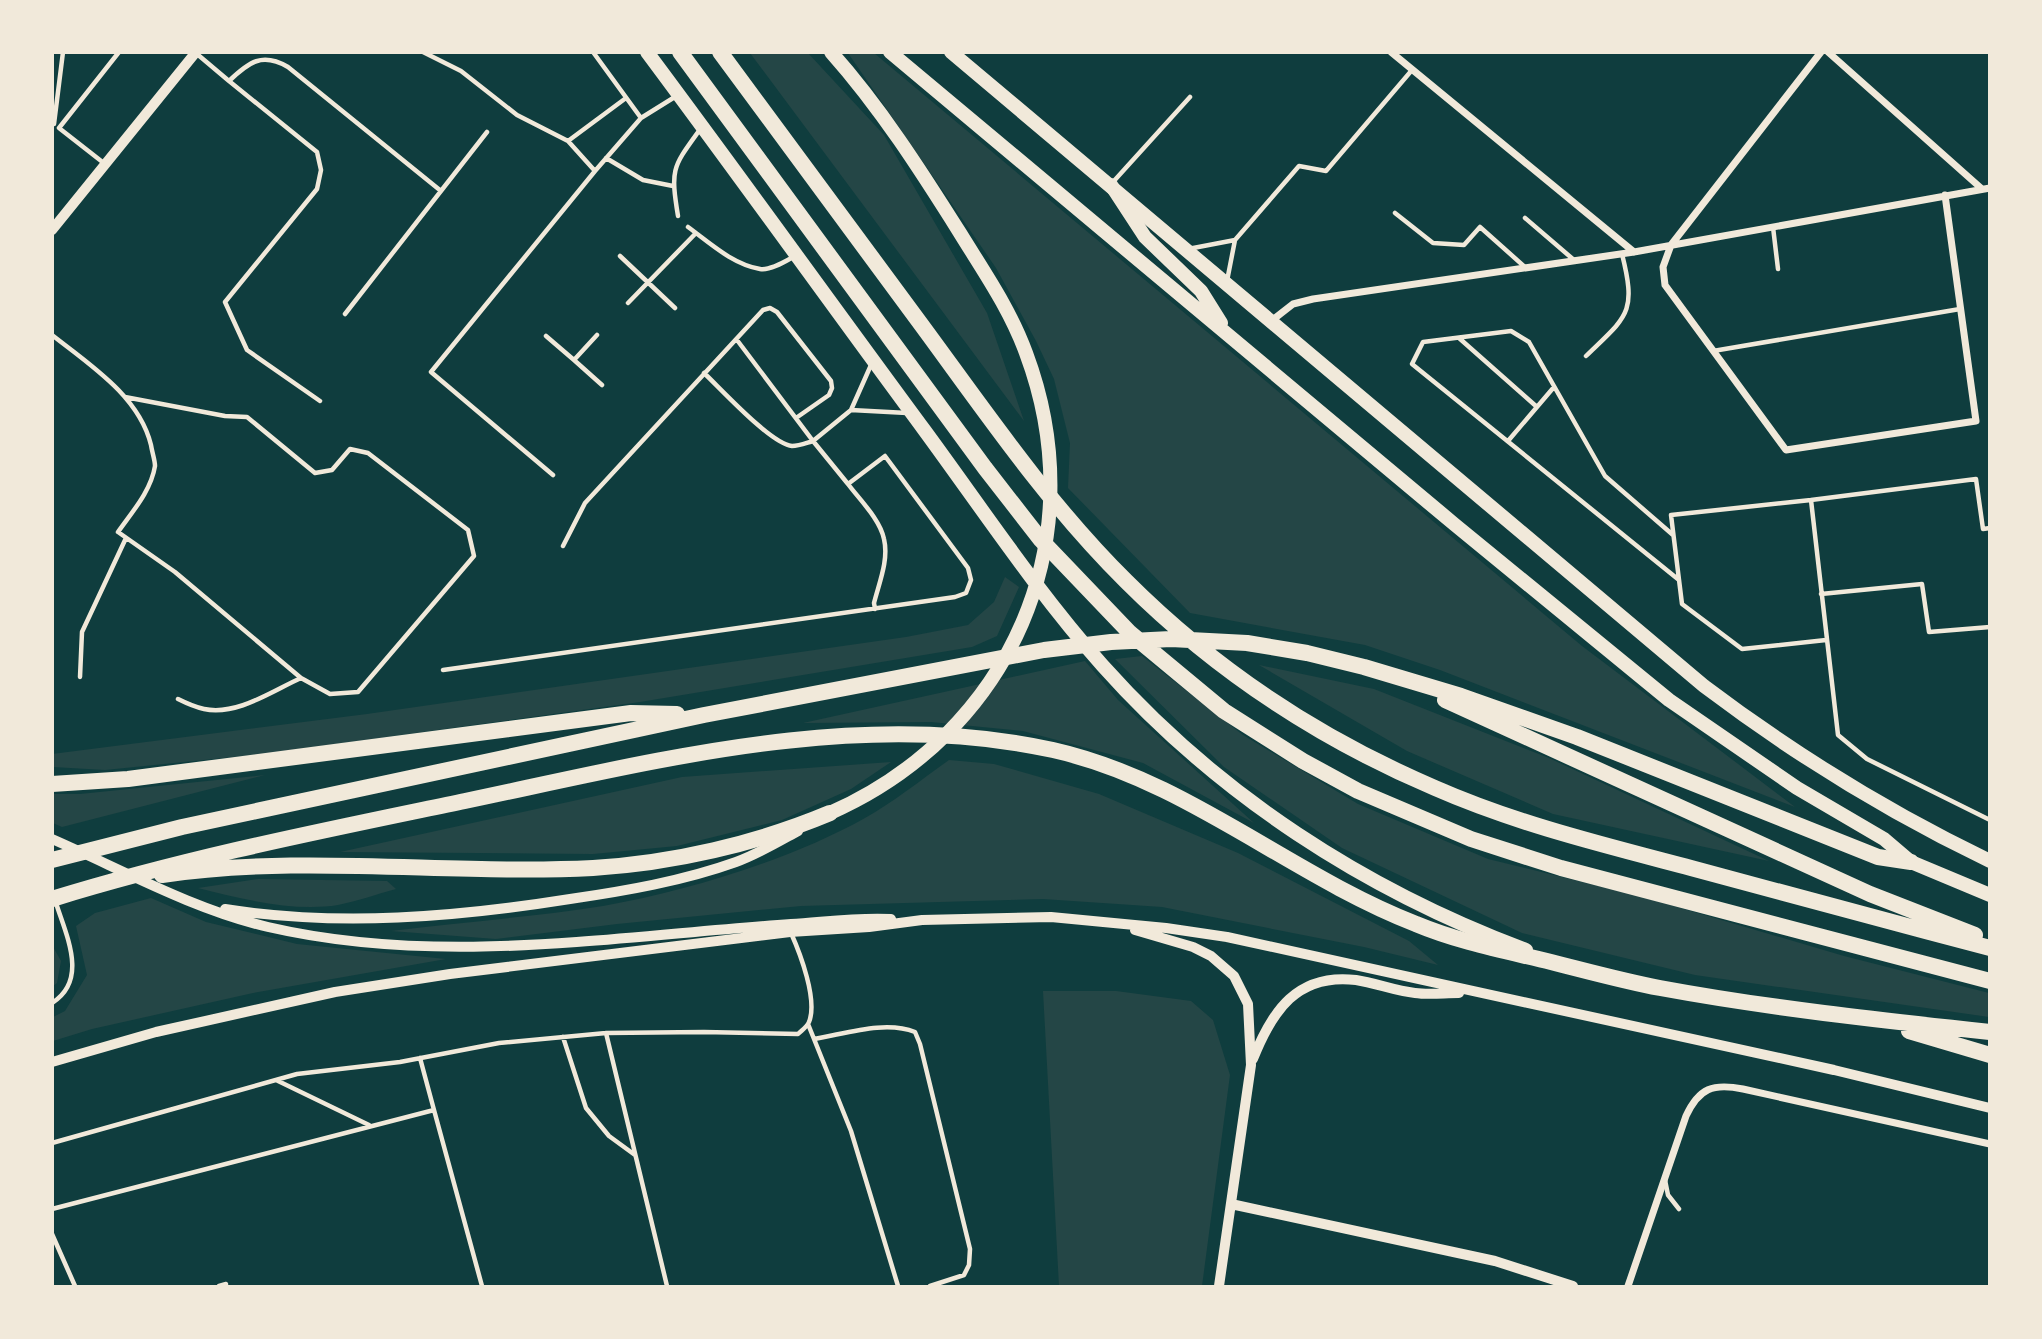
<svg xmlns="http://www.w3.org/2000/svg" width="2042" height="1339" viewBox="0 0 2042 1339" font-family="'Source Sans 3',sans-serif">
<rect width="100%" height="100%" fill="#0f3d3e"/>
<path fill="#244646" d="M750,53H808L884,135L987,313L1024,421Z
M848,53H874L1582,646L1795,807L1440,670L1365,645L1190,613L1068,488L1070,443L1054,379L1036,341L996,268Z
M1005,577L1019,587L997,636L972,647L640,702L263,754L105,770L53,767L52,754L367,714L906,637L968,625L994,602Z
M1142,656L1243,735L1358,804L1488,859L1640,896L1844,956L1989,993V1017L1695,975L1522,933L1342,848L1224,767L1115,659Z
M1085,661L1118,700L1254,823L1143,763L1023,731L931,722L803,723Z
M1259,665L1374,689L1549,758L1769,861L1553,814L1407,751Z
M949,760L994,764L1099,794L1238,853L1409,941L1438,965L1364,947L1162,907L1043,899L801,906L617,924L496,939L391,931C462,922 533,917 603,906C688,891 790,860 865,818C895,801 921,780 949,760Z
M891,762L851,789L782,820L677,846L593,854L340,852L682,777Z
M265,775L62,827L53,823V794H80Z
M258,879L387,881L396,889C377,894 358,901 338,905C294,912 241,899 198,888Z
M151,898L206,922L297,944L446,959L253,993L92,1029L53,1041V1017L65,1011L87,975L76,926L95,913Z
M52,945L61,961L57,983L53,986Z
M1043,991H1116L1191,1001L1213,1020L1230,1075L1202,1286H1059Z"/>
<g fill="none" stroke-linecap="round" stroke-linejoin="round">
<path stroke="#f1e9da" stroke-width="4.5" d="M423,52L461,71L517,115L568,141
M593,52L641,118L678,95
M197,54L229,81C249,62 262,52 288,67L441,191
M229,81L317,152L321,170L317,189L225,302L247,350L320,401
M626,98L568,141L595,171L641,118
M54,124L63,52
M59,128L119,52
M59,128L105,164
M606,158L643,180L673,186
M1113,182L1190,97
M1395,213L1433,243L1464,245L1480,227L1526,268
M678,216C670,167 673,167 701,128
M1525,218L1574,260
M688,227C710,243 732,264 760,269C770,271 786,261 795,256
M1773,227L1778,269
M1235,240L1299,166L1326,171L1412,70
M1188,249L1235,240L1227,281
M620,256L675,308
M628,303L696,233
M345,314L487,132
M52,335C90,365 139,396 151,445C152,452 155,460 155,466C151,491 132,512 118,532L175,572L301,678C272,691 237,716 204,709C195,707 186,703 178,699
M597,335L574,360L602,385
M546,336L574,360
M1459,338L1537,407
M1713,351L1960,309
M1586,356C1627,316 1637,314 1622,254
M871,365L851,410L907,413
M704,373C721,389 771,444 792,446C799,446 806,443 813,441L737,340
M125,397L225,416L247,417L315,473L332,470L350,449L368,453L468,530L474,556L358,692L330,694L301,678
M1508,441L1554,387
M553,475L431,372L595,171
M848,484C859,499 880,519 884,539C889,560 879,583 874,603L875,609
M1811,500L1671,515L1682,604L1742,649L1826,640
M1990,528L1983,529L1976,479L1811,500L1838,735L1867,759L1990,820
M1673,535L1605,476L1529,342L1511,331L1423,342L1412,364L1679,580
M563,546L585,503L763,310L770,308L777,312L831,381L832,388L829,395L796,418
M1821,594L1922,584L1929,632L1990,627
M443,670L955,597L966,593L971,580L968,568L885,456L848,484L813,441L851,410
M80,677L82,632L126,538
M52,1003C89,980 66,935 56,903
M808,1024L851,1131L898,1286
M606,1033L667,1286
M563,1037L586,1108L609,1136L635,1155
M814,1039C845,1034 885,1020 915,1032L920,1044L970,1249L969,1265L964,1275L930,1286
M276,1080L369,1125
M434,1110L482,1286
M52,1143L297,1074L400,1062L499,1043L606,1033L704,1032L798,1034C802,1030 807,1027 809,1022C818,1000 800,953 791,933
M1665,1180L1668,1195L1679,1209
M52,1209L434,1110L420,1058
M52,1234L75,1286
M219,1286L226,1284"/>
<path stroke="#f1e9da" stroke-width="7" d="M1391,52L1634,252
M1821,52L1671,245L1663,267L1665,285L1786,450L1976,421L1945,195
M1828,52L1982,189
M1270,322L1293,304L1313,299L1634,252L1990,188
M1628,1286L1686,1116C1699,1088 1713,1083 1743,1089L1990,1144"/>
<path stroke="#f1e9da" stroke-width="10" d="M52,230L196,52
M52,839C123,870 192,909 268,927C441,967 616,936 791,924C824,922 857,917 891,919
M225,909C339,927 457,917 570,899C625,891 683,881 736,862C758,854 778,842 798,831
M1135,930L1193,947L1211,956L1234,976L1248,1004L1251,1065L1219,1286
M1253,1059C1272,1011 1297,973 1356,980C1376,983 1395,991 1415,993C1429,995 1444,993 1459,993
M52,1062L156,1032L335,992L450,974L790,932L869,927L922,920L1051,917L1166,928L1227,937L1834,1070L1990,1108
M1231,1204L1495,1261L1573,1286"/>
<path stroke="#f1e9da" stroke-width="14" d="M951,52L1704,686C1794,754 1888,812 1990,861"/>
<path stroke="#f1e9da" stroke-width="14" d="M647,52C741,178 832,305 925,431C983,510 1038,593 1103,666C1218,795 1365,890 1526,950
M890,52L1454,524L1669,700L1797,788L1884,839L1911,862L1990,895
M1111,185L1145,237L1201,291L1221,323
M830,813C1011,733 1096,540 1026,353C1010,309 984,272 960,233C921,171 880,107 831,52"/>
<path stroke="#f1e9da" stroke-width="16" d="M680,52L985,468L1041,540L1130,633L1224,711L1303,761L1358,791L1471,839L1561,868L1990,981
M720,52C788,144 855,236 923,327C987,414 1049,505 1126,581C1214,669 1320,739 1435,788C1517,824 1604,845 1691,868C1790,895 1890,922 1990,948
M1445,700L1870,894L1975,935
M52,784L128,779L631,713L677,714
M52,860L182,827L704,715L1044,650L1111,642L1171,639L1247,643L1307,653L1364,667L1461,696L1577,737L1878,857L1911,862
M162,875C304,854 450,875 593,868C673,863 756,844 830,813
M52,899C188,857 326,830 465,801C656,761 858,707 1053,750C1187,780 1290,875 1416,924C1459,942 1506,951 1551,962C1587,971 1623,981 1660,988C1768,1008 1879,1020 1990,1032
M1909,1031L1990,1055"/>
</g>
<rect width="2042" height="1339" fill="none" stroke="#f1e9da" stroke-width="108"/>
</svg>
